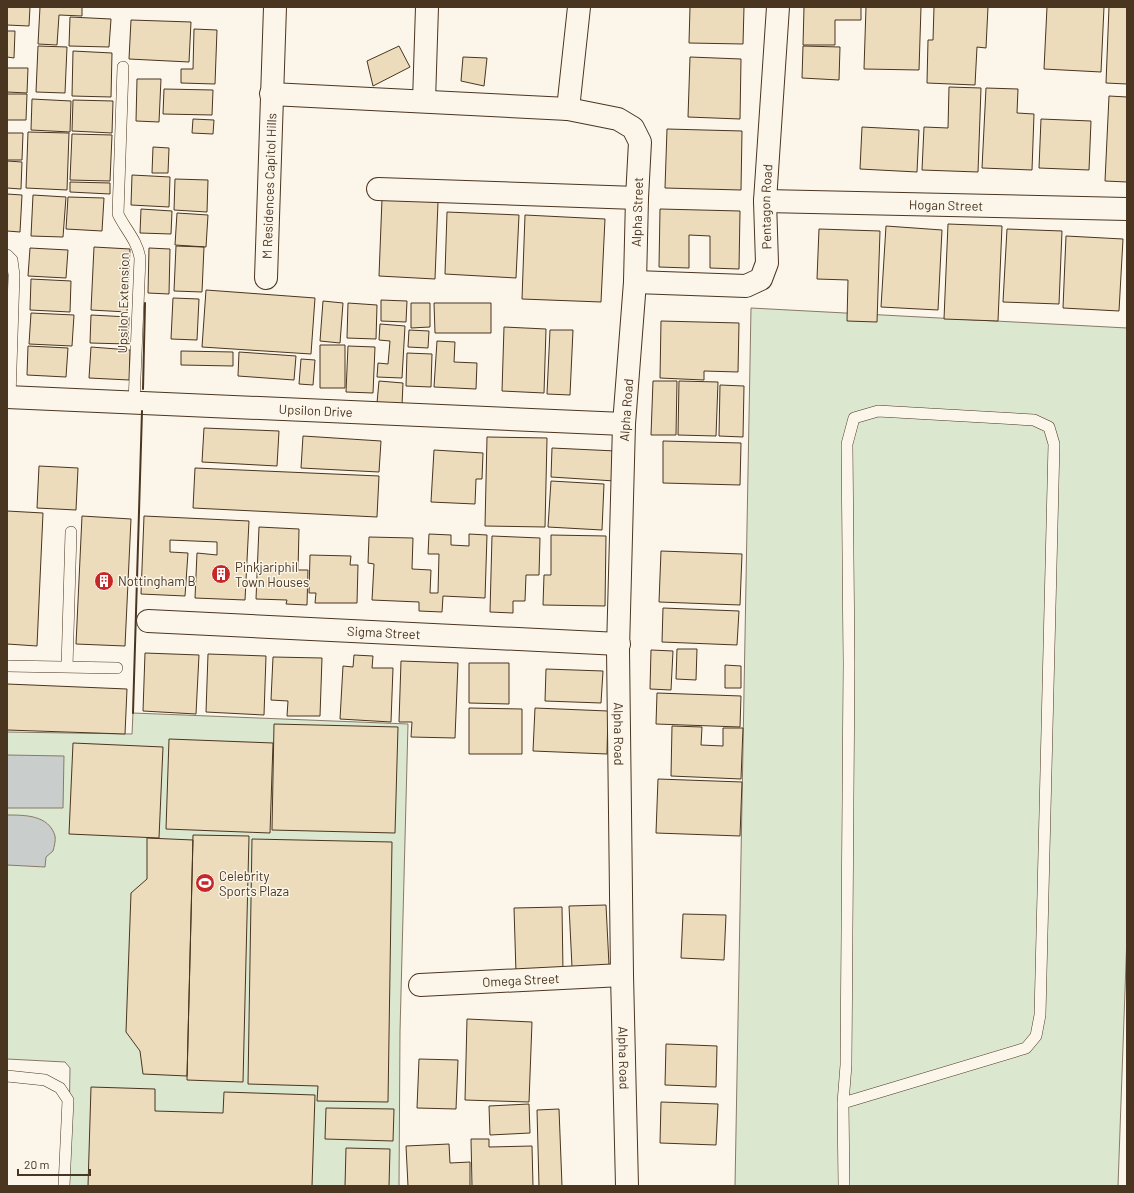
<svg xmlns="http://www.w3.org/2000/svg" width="1134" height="1193" viewBox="0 0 1134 1193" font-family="Barlow,sans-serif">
<rect width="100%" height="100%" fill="#fbf6e9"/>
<path fill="#dce7d0" stroke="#887966" d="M751,308L1127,328V935L1118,1186H735Z
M133,713L408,724L400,1032L399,1186H68L70,1068L65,1062L7,1059V732L132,734Z"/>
<path fill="#c9cecd" stroke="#887966" d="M7,755L64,756L63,808H7Z
M7,815C25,815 49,815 55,836C56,840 54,847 53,851L46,857L45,867L7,865Z"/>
<path fill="#ecdcbc" stroke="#4a3520" d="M7,7H30L29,26L7,25Z
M40,7H82V16L59,15L57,45L38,44Z
M690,7H744L743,44L689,43Z
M804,7H861V20H835V45H803Z
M866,7H921L919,70L864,69Z
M934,7H988L986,48L977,47L975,85L927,83L928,40H933Z
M1047,7H1104L1101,72L1044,69Z
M1109,7H1127V84L1106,83Z
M70,17L111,19L109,47L69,46Z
M131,20L191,22L189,62L129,59Z
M194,29L217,30L215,84L181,83V69H193Z
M7,31H15L14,58L7,57Z
M38,46L67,47L65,93L36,92Z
M399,46L410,67L373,86L367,61Z
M803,46L840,47L839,80L802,78Z
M73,51L112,53L111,97L72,96Z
M463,57L487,58L484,86L461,81Z
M690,57L741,59L740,119L688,117Z
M7,68H28L27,93L7,92Z
M137,79H161L159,122L136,121Z
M949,87L981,88L978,172L922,170L924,127L948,128Z
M986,88L1018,89L1017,113L1034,114L1032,170L982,168Z
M164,89L213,90L212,115L163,114Z
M7,94H27L26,120H7Z
M1109,96L1127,97V182L1105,181Z
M32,99L71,101L70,132L31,130Z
M73,100L113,101L112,133L72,131Z
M193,119L214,120L213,134L192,133Z
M1041,119L1091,121L1089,170L1039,168Z
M862,127L919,130L917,172L860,169Z
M667,129L742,131L741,190L665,188Z
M28,132L69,133L67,190L26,188Z
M7,133H23L22,160H7Z
M72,134L112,135L110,181L70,180Z
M153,147L169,148L168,173H152Z
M7,161L22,162L21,189L7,188Z
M132,175L170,177L169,207L131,205Z
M175,179L208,180L207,212L174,210Z
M70,182L110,183V194L70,192Z
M7,194L22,195L20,232L7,231Z
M33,195L66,197L63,237L31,236Z
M68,197L104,198L102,231L66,229Z
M382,199L438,202L435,279L379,276Z
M141,209L172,211L171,234L140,233Z
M660,209L740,211L739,269L710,268V236L689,235V268L659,267Z
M447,212L519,215L516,278L445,274Z
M177,213L208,215L206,247L175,245Z
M525,215L605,219L601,302L522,299Z
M948,224L1002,226L998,321L944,319Z
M886,226L942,230L938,310L881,307Z
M819,229L880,231L877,322L847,321L848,280L817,279Z
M1007,229L1062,231L1059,304L1003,302Z
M1066,236L1123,239L1119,311L1063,308Z
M176,246L204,247L202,292L174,291Z
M94,247L130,249L127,312L91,310Z
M30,248L68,250L66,278L28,276Z
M149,248L170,249L169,294L148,293Z
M31,279L71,281L70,312L30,310Z
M206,290L315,298L311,354L202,347Z
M173,298L199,299L197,340L171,339Z
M381,300L407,301L406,322L381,321Z
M323,301L343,303L340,343L320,341Z
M348,303L377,305L376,339L347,338Z
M411,303H430V327L411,328Z
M434,303H491V333H435Z
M31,313L74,315L72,346L29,344Z
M91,315L129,317L128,344L90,343Z
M661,321L739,323L738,372L704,371V380L660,378Z
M380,324L405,326L402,378L377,377L378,363L388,364L390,341L379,340Z
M504,327L546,329L544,393L502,391Z
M409,330L429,331L428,348L408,347Z
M550,330H573L570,395L547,394Z
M437,341L455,342L454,362L477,363L476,389L434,387Z
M320,345H345V388H320Z
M28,346L68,348L66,377L27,375Z
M348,346L375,347L373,393L346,392Z
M91,347L130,350L129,380L89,378Z
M181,351L233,352V366L181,365Z
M239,352L296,356L294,380L238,376Z
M407,353L432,354L431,387L406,386Z
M301,359L315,360L313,385L299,384Z
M379,381L403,383L402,405L377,403Z
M653,381H677L676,435H651Z
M679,381L718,382L716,436L678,435Z
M720,385L744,386L743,437L719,436Z
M204,428L279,431L277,466L202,462Z
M303,436L381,441L379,472L301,468Z
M487,437L547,438L545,527L485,526Z
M663,441L741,443L740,485L663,483Z
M552,448L616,451L615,481L551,477Z
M434,450L483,453L482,479H476L475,504L431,502Z
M39,466L78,468L76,510L37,508Z
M195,468L379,476L377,517L193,508Z
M551,481L604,484L602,530L548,527Z
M7,511L43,513L37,646L7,644Z
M82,516L131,519L125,646L76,644Z
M144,516L249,521L245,600L195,598L197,553L217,555V542L170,540V552L188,553L185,596L141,594Z
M259,527L299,529L298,570H308L307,605L286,604L287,600L256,599Z
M429,534L451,535V545L469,546V534L487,535L485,598L443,596L442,612L419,611V602L372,600L374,564L368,563L369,537L413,538L412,569L431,570L430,593H438L439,554H428Z
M551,535L606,536L605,606L543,605L544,575H551Z
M492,536L540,538L539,575H526L525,601H513V613L490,612Z
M661,551L742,554L740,605L659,602Z
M310,555L351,556L350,565H358L357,603H315L316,593H309Z
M663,608L739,611L737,645L662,642Z
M677,649H697L696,680L676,679Z
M651,650L673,651L671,690L650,689Z
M145,653L199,655L196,714L143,711Z
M208,654L266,656L264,715L206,712Z
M354,655L373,656L372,668H393L391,722L340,719L343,666L353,667Z
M273,657L322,658L320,716H287L288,701L271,700Z
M401,661L458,663L455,738L411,737L412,722H399Z
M469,663H509V704L469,703Z
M725,665L741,666V688H725Z
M546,669L603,671L601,703L545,701Z
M7,684L127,689L125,734L7,730Z
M657,693L741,696L740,727L656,724Z
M469,708L522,709V754H469Z
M535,708L608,711L607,754L533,751Z
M274,724L398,727L395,833L272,830Z
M672,726L702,727L701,745L723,746V728H743L741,779L671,776Z
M169,739L273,743L270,833L166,829Z
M73,743L163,747L159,838L69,834Z
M658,779L742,782L740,836L656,833Z
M193,835L249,836L243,1082L187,1080Z
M147,838L193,840L187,1076L143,1074L140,1051L126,1032L131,893L147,879Z
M252,839L392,842L388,1102L317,1101L318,1086L248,1084Z
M606,905L609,965L572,967L569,906Z
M562,907L563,972L516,973L514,908Z
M683,914L726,915L724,960L681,958Z
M467,1019L532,1022L529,1102L465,1100Z
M666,1044L717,1046L716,1087L665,1085Z
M419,1059L458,1060L456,1109L417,1108Z
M91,1087L155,1089V1111L223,1113L224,1092L315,1095L312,1186H88Z
M661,1102L718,1104L716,1145L660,1143Z
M529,1104L530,1133L490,1135L489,1106Z
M326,1108L394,1109L393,1141L325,1139Z
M559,1109L562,1186H539L537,1110Z
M471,1139H489V1147L532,1146L533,1186H472Z
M449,1144L450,1163L470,1162V1186H408L406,1146Z
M346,1148L390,1149L389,1186H345Z"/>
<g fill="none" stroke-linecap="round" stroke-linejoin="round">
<g stroke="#4a3520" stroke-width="12">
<path id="lane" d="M123,67L118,214C125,229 137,240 140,258L134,402
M7,255L12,260L14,275L10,397
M7,666L117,668
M67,667L71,532
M7,1076L45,1080L60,1088L68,1100L64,1186
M843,1103L1026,1048L1036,1036L1040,1015L1054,444L1049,427L1034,420L878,411L854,418L847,444L849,664L846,1065L843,1103L844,1186"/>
</g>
<g stroke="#4a3520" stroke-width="24">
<g id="street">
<path id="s1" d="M271,94L568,109L618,119L633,128L640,142L637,198L635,282L624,424L618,649L622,975L627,1186"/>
<path d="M424,101L427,7"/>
<path d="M568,109L579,7"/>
<path d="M378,189L637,198"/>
<path id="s2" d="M765,201L1127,209"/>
<path id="s3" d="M266,278L275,7"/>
<path id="s4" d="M635,282L746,286L761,279L767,263L765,201L778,7"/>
<path id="s5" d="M7,397L624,424"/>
<path id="s6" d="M148,621L619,644"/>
<path id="s7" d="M420,985L622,975"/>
</g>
</g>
<use href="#lane" stroke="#fbf6e9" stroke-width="11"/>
<use href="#street" stroke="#fbf6e9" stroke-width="22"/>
<path stroke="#4a3520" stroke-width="2" d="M143,389L145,303
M133,713L142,411"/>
</g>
<defs>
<g id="building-disc" transform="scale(1)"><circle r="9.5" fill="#c62828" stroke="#fbf6e9"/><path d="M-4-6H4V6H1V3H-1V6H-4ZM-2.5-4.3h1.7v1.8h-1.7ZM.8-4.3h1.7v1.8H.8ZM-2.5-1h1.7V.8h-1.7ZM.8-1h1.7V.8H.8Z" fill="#fff"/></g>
<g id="stadium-disc" transform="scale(1)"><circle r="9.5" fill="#c62828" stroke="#fbf6e9"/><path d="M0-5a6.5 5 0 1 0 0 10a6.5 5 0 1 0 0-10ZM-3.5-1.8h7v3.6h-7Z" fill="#fff"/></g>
</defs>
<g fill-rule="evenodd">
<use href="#building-disc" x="221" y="574"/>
<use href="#building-disc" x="104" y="581"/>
<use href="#stadium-disc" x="205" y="883"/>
</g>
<g text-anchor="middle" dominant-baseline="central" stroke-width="3" stroke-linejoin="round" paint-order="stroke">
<g font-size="13" fill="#4a3520" stroke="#fbf6e9">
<text stroke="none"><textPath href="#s3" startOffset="92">M Residences Capitol Hills</textPath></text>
<text stroke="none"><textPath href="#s2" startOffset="181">Hogan Street</textPath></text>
<text stroke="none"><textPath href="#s4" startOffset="201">Pentagon Road</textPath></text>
<text transform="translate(637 212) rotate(-88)">Alpha Street</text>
<text transform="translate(123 303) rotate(-89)">Upsilon Extension</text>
<text stroke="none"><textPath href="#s5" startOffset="309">Upsilon Drive</textPath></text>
<text transform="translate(626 410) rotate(-86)">Alpha Road</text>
<text stroke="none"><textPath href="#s6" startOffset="236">Sigma Street</textPath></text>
<text stroke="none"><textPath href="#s1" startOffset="974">Alpha Road</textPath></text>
<text stroke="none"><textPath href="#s7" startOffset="101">Omega Street</textPath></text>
<text stroke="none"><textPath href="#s1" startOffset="1298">Alpha Road</textPath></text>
</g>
<g font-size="13" fill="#4a3520" stroke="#fbf6e9" text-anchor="start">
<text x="235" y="567">Pinkjariphil<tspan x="235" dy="15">Town Houses</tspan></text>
<text x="118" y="581">Nottingham B</text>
<text x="219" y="876">Celebrity<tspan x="219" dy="15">Sports Plaza</tspan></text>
</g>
</g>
<rect width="1134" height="1193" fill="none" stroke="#4a3520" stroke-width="16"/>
<path d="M18 1169v6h72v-6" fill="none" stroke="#4a3520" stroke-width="2"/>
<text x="24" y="1169" font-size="12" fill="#4a3520" stroke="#fbf6e9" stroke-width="3" paint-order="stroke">20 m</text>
</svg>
